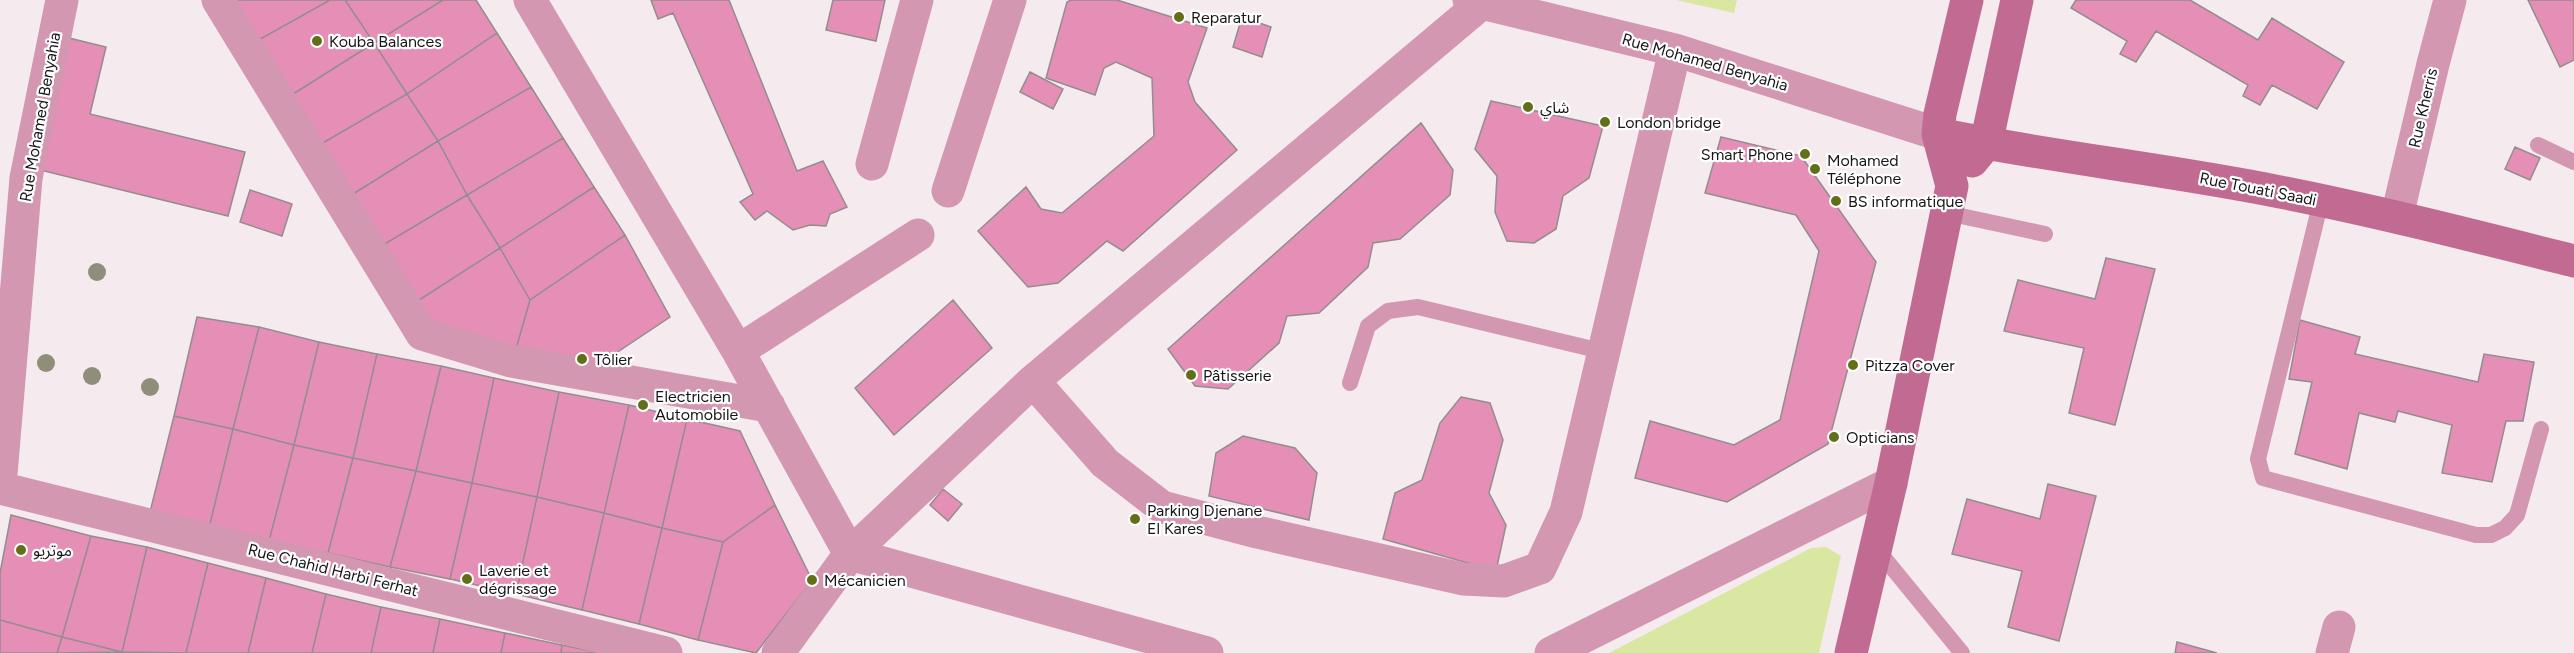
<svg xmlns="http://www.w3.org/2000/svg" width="2574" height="653" viewBox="0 0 2574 653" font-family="Figtree,'Noto Sans Arabic',sans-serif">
<rect width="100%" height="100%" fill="#f5ebef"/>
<path fill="#d9e7a2" d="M1676,0H1737L1734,13Z
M1826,547L1841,556L1819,653H1609L1811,548Z"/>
<path fill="#e68fb6" stroke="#948c8f" stroke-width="1.5" d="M230,0H330L255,42Z
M330,0H345L374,43L290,96L255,42Z
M345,0H443L374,43Z
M443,0H476L497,33L407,94L374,43Z
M651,0H729L797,171L823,161L847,207L830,214L826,226L810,225L793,230L767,211L755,220L740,202L753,194L673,13L658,19Z
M833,0H885L876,41L826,30Z
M1071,0H1117L1207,28L1188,82L1195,102L1237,150L1123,251L1107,241L1058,283L1028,287L978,231L1026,187L1041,209L1062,213L1154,136L1152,78L1116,62L1104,68L1095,95L1046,78L1067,2Z
M2076,0H2190L2258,40L2272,18L2344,62L2317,109L2272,85L2260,105L2243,96L2248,85L2156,31L2136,62L2120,54L2127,41L2071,8Z
M2528,0H2574V60L2560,67Z
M1242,17L1271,27L1262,57L1233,47Z
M497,33L531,87L438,141L407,94Z
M69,38L106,47L90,114L245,152L228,216L36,169Z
M374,43L407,94L321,144L290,96Z
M1030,72L1063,89L1053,109L1020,92Z
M531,87L563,138L467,195L438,141Z
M407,94L438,141L353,194L321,144Z
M1491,101L1603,126L1589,178L1563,196L1556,229L1534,243L1507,241L1495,212L1497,176L1475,149Z
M1421,123L1453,170L1450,195L1400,239L1373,243L1368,267L1319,313L1287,316L1279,343L1228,389L1195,386L1168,349Z
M1721,137L1801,156L1876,262L1828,444L1727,502L1635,478L1650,421L1734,445L1780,420L1819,251L1796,215L1705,193Z
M563,138L594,187L500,248L467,195Z
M438,141L467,195L383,245L353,194Z
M2515,147L2540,158L2530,180L2505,169Z
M594,187L625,235L530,300L500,248Z
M250,190L292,204L282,236L240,222Z
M467,195L500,248L416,302L383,245Z
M625,235L670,317L595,367L514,356L530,300Z
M500,248L530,300L514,356L435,328L416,302Z
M2106,258L2155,269L2115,425L2069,413L2084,348L2004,331L2018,280L2095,299Z
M953,300L992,348L894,435L855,388Z
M197,317L259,327L233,429L174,416Z
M2300,320L2360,337L2355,354L2478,382L2484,354L2534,362L2523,421H2506L2492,482L2442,473L2452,425L2398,411L2395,422L2359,413L2347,469L2295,454L2312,382L2289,379Z
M259,327L319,342L294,445L233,429Z
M319,342L377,354L353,458L294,445Z
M377,354L441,366L416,471L353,458Z
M441,366L494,378L472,483L416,471Z
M494,378L559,392L537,497L472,483Z
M559,392L629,405L604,513L537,497Z
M1461,397L1490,403L1503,440L1489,493L1506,525L1496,571L1383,539L1395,493L1422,480L1440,423Z
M629,405L687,419L662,528L604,513Z
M174,416L233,429L209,528L149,516Z
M687,419L740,431L775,505L723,542L662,528Z
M233,429L294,445L269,541L209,528Z
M1243,436L1295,448L1317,473L1309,520L1209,496L1216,453Z
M294,445L353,458L328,553L269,541Z
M353,458L416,471L390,567L328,553Z
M416,471L472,483L450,579L390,567Z
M472,483L537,497L516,594L450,579Z
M2048,484L2096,496L2059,641L2008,627L2022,571L1952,554L1967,499L2040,519Z
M943,489L962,504L948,521L930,505Z
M537,497L604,513L582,610L516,594Z
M775,505L812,580L756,653L698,640L723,542Z
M604,513L662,528L639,624L582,610Z
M11,515L91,536L62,637L0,620V573Z
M662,528L723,542L698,640L639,624Z
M91,536L147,547L122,652L62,637Z
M147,547L208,563L186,653L122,652Z
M208,563L266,578L248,653H186Z
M266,578L326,594L312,653H248Z
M326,594L381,607L371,653H312Z
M381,607L440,619L433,653H371Z
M440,619L505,633L501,653H433Z
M0,620L62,637L57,653H0Z
M505,633L562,645L561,653H501Z
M62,637L122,652L57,653Z
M2177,642L2217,653H2175Z
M562,645L601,653H561Z"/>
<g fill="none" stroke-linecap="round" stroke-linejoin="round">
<path stroke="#d397b1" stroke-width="16" d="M2538,145L2574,162
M2321,201L2258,459L2263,478L2476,535H2491L2505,528L2517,515L2541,429
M1947,213L2045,234
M1350,383L1368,326L1388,311L1418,307L1605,352
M1876,548L1962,653"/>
<path stroke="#d397b1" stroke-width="33" d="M218,0L422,334L511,361L769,406
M530,0L738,351L850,554L1207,653
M1469,0L1675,50L1938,134
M872,164L917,0
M948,191L1010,0
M2397,216L2433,64L2450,0
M738,351L918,235
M1033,381L1105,463L1162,507L1257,532L1463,579L1504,581L1540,568L1566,512L1675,50
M0,486L26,178L62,0
M0,488L666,653
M778,653L850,554L1033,381L1482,3
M1551,653L1891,483
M2332,653L2339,627"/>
<path stroke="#c16b93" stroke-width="33" d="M1938,134C2046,156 2156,168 2265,189C2369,209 2471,235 2574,261
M1972,161L1986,144L2017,0
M1851,653L1891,483L1952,186L1938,134L1940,114L1967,0"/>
</g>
<g fill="#8f8e7a">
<circle cx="97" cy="272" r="9"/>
<circle cx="46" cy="363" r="9"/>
<circle cx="92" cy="376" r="9"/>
<circle cx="150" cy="387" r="9"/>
</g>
<g fill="#636f18" stroke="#fff" stroke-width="2">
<circle cx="1179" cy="17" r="6"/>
<circle cx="317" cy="41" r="6"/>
<circle cx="1528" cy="107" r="6"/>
<circle cx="1605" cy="122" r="6"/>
<circle cx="1805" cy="154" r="6"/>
<circle cx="1815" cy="169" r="6"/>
<circle cx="1836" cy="201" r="6"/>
<circle cx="582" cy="359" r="6"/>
<circle cx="1853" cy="365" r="6"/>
<circle cx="1191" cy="375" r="6"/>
<circle cx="643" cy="405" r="6"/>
<circle cx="1834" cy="437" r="6"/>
<circle cx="1135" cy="519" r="6"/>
<circle cx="21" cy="550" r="6"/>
<circle cx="467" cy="579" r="6"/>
<circle cx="812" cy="580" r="6"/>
</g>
<g text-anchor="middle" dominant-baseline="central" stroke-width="4.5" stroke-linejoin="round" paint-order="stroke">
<g font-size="16" fill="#181516" stroke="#fff" text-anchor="start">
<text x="1191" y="17">Reparatur</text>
<text x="329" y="41">Kouba Balances</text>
<text x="1540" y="107">شاي</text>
<text x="1617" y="122">London bridge</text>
<text x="1793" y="154" text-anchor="end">Smart Phone</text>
<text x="1827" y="160">Mohamed<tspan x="1827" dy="18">Téléphone</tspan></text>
<text x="1848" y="201">BS informatique</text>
<text x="594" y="359">Tôlier</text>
<text x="1865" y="365">Pitzza Cover</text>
<text x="1203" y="375">Pâtisserie</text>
<text x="655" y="396">Electricien<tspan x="655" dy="18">Automobile</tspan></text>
<text x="1846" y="437">Opticians</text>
<text x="1147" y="510">Parking Djenane<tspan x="1147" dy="18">El Kares</tspan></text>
<text x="33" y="550">موتريو</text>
<text x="479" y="570">Laverie et<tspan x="479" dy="18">dégrissage</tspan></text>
<text x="824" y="580">Mécanicien</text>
</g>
<g font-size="16" fill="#181516" stroke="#fff">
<text transform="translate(1705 62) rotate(16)">Rue Mohamed Benyahia</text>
<text transform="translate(2423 108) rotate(-77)">Rue Kherris</text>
<text transform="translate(40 117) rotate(-80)">Rue Mohamed Benyahia</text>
<text transform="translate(2258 189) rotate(11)">Rue Touati Saadi</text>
<text transform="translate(333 570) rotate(14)">Rue Chahid Harbi Ferhat</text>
</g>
</g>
</svg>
